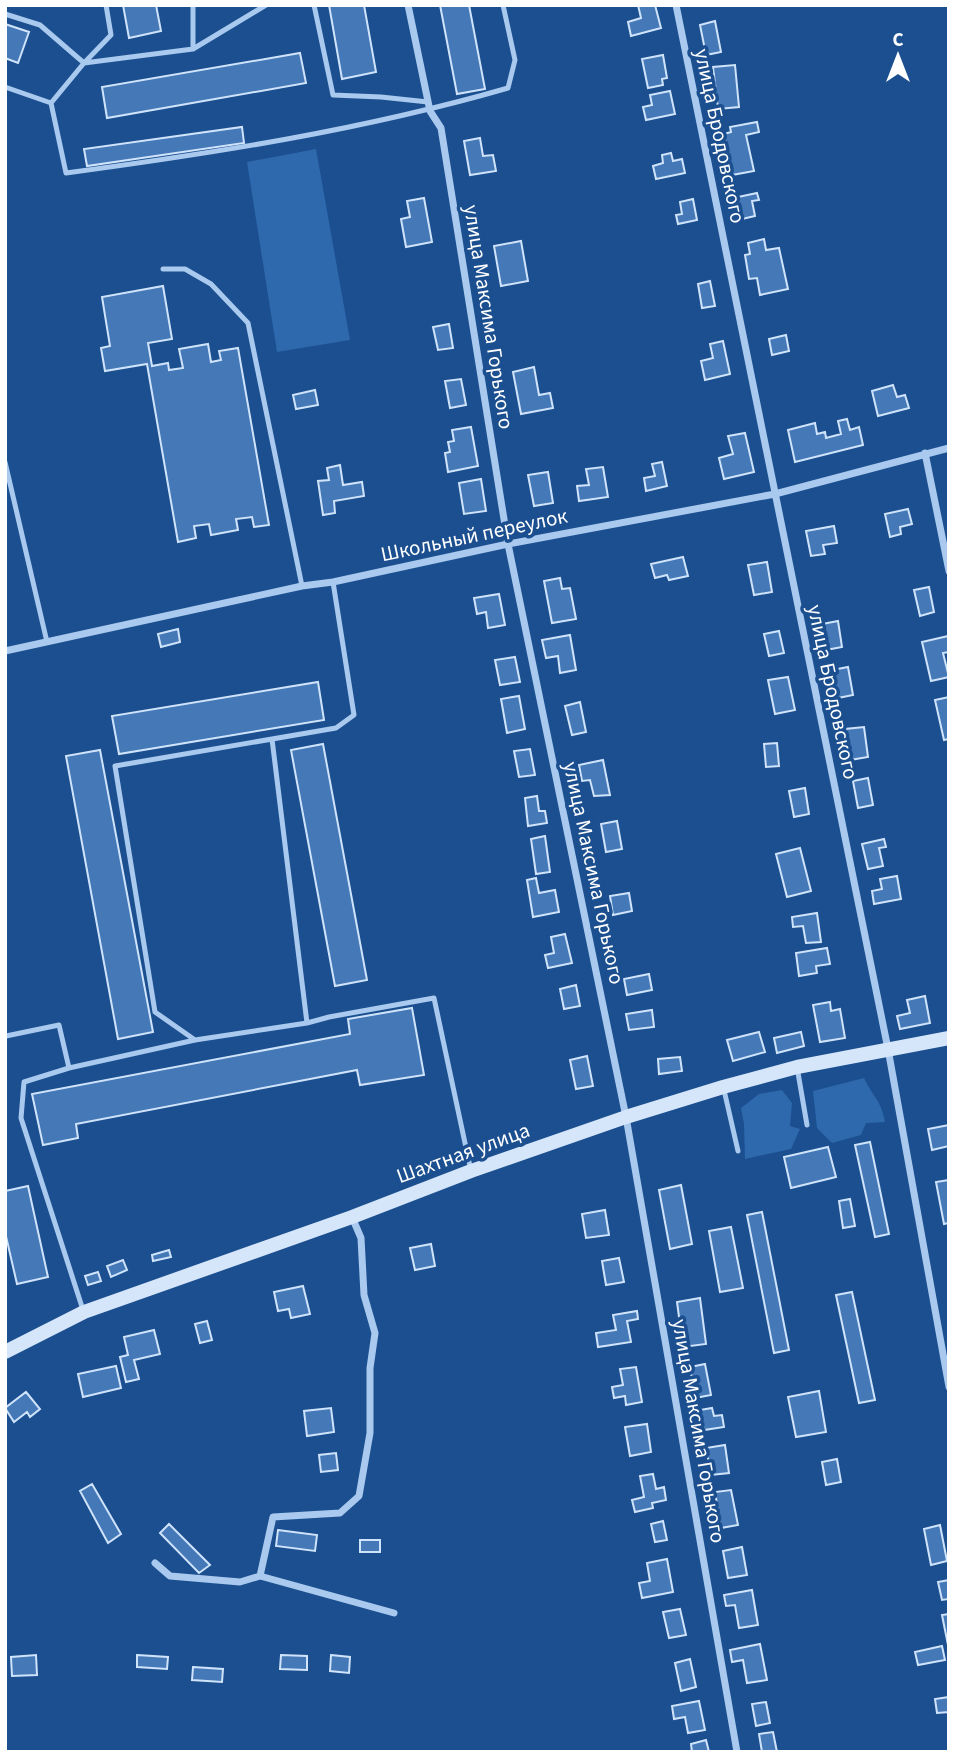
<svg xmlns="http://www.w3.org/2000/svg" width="954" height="1757" viewBox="0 0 954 1757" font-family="'Source Sans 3',sans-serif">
<rect width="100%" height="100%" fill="#1b4f8f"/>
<path fill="#2e69ad" d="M316,149L350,340L277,352L247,162Z
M864,1078C873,1097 881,1100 885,1122L866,1123L861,1135L832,1143L817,1128L813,1091Z
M782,1090L792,1103L790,1126L800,1129L791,1149L745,1159L744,1124L741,1108L759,1094Z"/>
<path fill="#4478b7" stroke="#cfe3fa" stroke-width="2" d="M123,5H156L161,31L129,38Z
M329,5H364L376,72L342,79Z
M440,5H469L485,89L457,94Z
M638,5H655L661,28L631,36L628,22L641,18Z
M715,21L721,52L706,55L700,25Z
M5,24L29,32L18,63L5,58Z
M300,53L306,83L107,118L102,87Z
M663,55L667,78L662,79L663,85L648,88L642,59Z
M735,65L739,107L718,109L713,67Z
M670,91L675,114L646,120L643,107L652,105L650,95Z
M757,122L759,132L746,135L754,171L732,175L724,134L731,132L730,127Z
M242,127L244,143L87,166L84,149Z
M480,138L483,156L493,155L496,171L470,175L464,141Z
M671,153L673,161L682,159L685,173L656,179L653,166L663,163L662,155Z
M757,193L759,200L752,201L755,216L742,219L738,197Z
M424,198L432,242L406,247L401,219L410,217L407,201Z
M693,199L697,220L678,224L676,215L682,214L680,202Z
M764,239L766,250L779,248L788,289L760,295L757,278L749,279L745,255L750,254L748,243Z
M521,241L528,281L501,286L494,246Z
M710,281L715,306L702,308L698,284Z
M163,286L172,339L148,343L152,366L168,363L169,370L183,368L179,349L208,344L211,362L221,360L219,351L238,348L269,525L254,527L252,517L236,519L238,530L211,535L209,524L194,526L196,538L178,542L147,364L105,371L101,348L110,346L102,297Z
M449,324L453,348L438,350L433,327Z
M786,335L789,351L772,355L769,339Z
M723,341L730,374L705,380L701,361L713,358L710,344Z
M534,367L539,395L550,393L553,408L521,414L513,372Z
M461,379L466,405L450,408L445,381Z
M893,385L897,397L905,395L909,408L878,416L872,391Z
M315,390L318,405L296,409L293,395Z
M847,419L850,430L859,427L863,445L795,462L788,430L815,423L817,434L825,432L826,438L841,434L838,421Z
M471,427L478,466L448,472L445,453L450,452L448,442L454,441L452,430Z
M745,433L754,472L724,479L719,458L733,454L728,436Z
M662,462L667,486L646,491L644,478L655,476L652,464Z
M340,465L343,485L362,482L364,496L334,501L335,513L323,515L318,481L329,480L327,468Z
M603,467L608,497L579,501L577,486L589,485L586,469Z
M548,472L553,503L534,506L528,475Z
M481,479L486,511L464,514L459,483Z
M908,509L912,524L900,527L901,534L890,537L885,514Z
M834,526L837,543L823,545L825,554L811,556L806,531Z
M683,557L688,576L669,580L667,575L655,578L651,564Z
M767,562L772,592L754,595L748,565Z
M560,578L562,589L570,588L576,619L552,623L544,581Z
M929,587L934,612L920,616L914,590Z
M499,594L505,625L488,628L486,612L477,614L474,598Z
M838,621L842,647L826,650L822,624Z
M178,629L180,642L161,647L158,634Z
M779,631L784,653L769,656L764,634Z
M570,635L576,670L560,673L558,656L546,658L542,640Z
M948,636L949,652L943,653L949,677L931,681L922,642Z
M515,657L520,682L500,685L495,660Z
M848,667L853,695L838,698L832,670Z
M788,677L795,710L775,714L768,680Z
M318,682L324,720L119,754L112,716Z
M519,696L525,729L507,733L501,699Z
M949,697V739L944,740L935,700Z
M580,702L586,732L572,735L565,706Z
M864,727L868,757L850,760L845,729Z
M777,743L779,766L766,767L764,744Z
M323,744L367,980L335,986L291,750Z
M530,749L535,775L519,777L514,751Z
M100,750L153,1032L118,1039L66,756Z
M603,760L610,795L594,796L590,780L582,781L579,765Z
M868,778L873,805L858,808L853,781Z
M805,788L809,814L794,817L789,791Z
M537,796L539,811H545L547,823L528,826L525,798Z
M617,821L622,849L606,852L601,824Z
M545,836L550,872L536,874L531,839Z
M884,839L886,847L879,848L883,866L868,869L862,844Z
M800,848L811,891L787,897L776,854Z
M897,876L901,899L874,904L872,891L882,889L880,879Z
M536,878L539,893L555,890L559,912L533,917L527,880Z
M629,893L632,911L613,915L610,896Z
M817,913L821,942L806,943L803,926L793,927L792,917Z
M565,934L572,963L548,968L545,955L554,953L551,937Z
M827,948L830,964L816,966L817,973L799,976L796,953Z
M649,974L652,990L627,995L624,979Z
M576,985L580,1006L564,1009L560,989Z
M925,996L930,1023L900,1029L897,1016L910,1013L907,1000Z
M830,1002L831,1011L840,1009L845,1038L820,1042L813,1005Z
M412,1008L424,1075L360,1085L357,1070L76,1124L78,1138L43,1145L32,1094L350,1034L348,1019Z
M652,1010L654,1027L629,1030L626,1014Z
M759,1032L765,1052L733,1061L727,1040Z
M801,1032L804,1046L777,1053L774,1038Z
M587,1056L593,1086L576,1089L570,1060Z
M680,1057L682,1071L659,1074L658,1059Z
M949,1125V1146L932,1150L928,1129Z
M870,1142L889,1234L875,1237L855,1145Z
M828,1147L836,1177L791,1188L784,1157Z
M949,1180V1223L944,1224L936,1182Z
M681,1185L692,1244L670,1249L659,1190Z
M28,1186L48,1277L17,1284L5,1232V1191Z
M850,1199L855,1226L843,1228L839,1201Z
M605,1210L609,1235L586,1238L582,1214Z
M762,1212L789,1350L774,1353L747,1215Z
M731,1227L743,1288L720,1292L709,1231Z
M431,1244L435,1266L415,1270L410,1248Z
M169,1250L171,1257L153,1261L152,1255Z
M619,1258L624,1282L606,1285L602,1261Z
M123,1260L127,1270L111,1277L107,1266Z
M98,1272L101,1281L88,1285L85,1276Z
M303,1286L310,1314L291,1318L289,1309L278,1311L274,1292Z
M852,1292L875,1400L859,1403L836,1295Z
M700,1298L706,1344L683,1347L677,1302Z
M637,1311L638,1319L627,1321L631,1342L598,1347L596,1333L616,1330L613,1315Z
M207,1321L212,1340L200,1343L195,1324Z
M154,1330L160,1354L134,1360L139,1379L126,1382L120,1357L128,1355L124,1337Z
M705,1364L711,1395L695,1398L690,1367Z
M116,1366L121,1388L83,1397L78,1374Z
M636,1367L642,1402L626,1405L625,1396L614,1398L612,1387L623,1385L620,1369Z
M819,1391L826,1432L796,1437L788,1397Z
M26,1392L40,1409L30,1417L27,1412L14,1422L5,1408Z
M331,1408L334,1432L307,1436L304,1411Z
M712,1408L714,1416L722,1415L724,1427L704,1430L700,1410Z
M647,1424L651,1452L630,1456L625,1427Z
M725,1445L729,1473L711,1475L706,1448Z
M336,1453L338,1470L321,1472L319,1455Z
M837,1459L841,1482L826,1485L822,1462Z
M653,1474L656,1489L664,1487L666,1500L652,1503L653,1508L635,1512L632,1500L644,1497L640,1476Z
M92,1484L121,1534L108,1543L80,1491Z
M731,1490L738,1525L721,1528L715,1492Z
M663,1521L667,1540L655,1542L651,1524Z
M169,1524L210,1565L199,1573L160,1533Z
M940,1525L947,1561L931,1565L924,1529Z
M278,1530L317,1535L315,1551L276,1546Z
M360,1540H380V1552H360Z
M742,1547L747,1575L728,1578L723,1551Z
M667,1559L673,1592L642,1598L639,1583L650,1581L647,1563Z
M949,1580V1599L942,1600L938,1582Z
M752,1590L758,1625L739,1628L735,1605L726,1606L724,1595Z
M680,1609L686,1635L669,1638L663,1612Z
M949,1614V1645H948L942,1615Z
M760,1644L767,1680L747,1683L743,1660L732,1662L730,1650Z
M942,1646L945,1660L918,1665L915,1652Z
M36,1655L37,1675L12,1676L11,1657Z
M137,1655L168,1657L167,1669L137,1667Z
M281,1655L307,1656V1670L280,1669Z
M331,1655L350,1657L349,1673L330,1671Z
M690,1659L696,1687L681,1691L675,1663Z
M193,1667L223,1669L222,1682L192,1680Z
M949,1697V1712L937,1713L935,1699Z
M699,1701L705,1730L688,1733L685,1717L674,1719L672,1706Z
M766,1702L770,1723L756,1726L752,1704Z
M773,1732L777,1752H762L759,1734Z
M706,1740L709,1752H692L691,1744Z"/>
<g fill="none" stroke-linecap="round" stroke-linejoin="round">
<path stroke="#a9c9ee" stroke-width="5" d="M106,5L111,35L84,63L193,49L266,5
M314,5L333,95L381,97L428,102
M5,14L40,25L84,63L51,103L5,87
M193,49V5
M51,103L66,173C215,153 363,130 508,88L515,60L503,5
M163,269H185L211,284L248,323L302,586
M5,462L47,642
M272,739L307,1023
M6,1036L59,1025L69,1068
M195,1040L155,1012L115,766L336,728L354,715L333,582
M797,1067L807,1125
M724,1090L738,1151
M83,1310L21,1118L24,1082L69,1068L195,1040L307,1023L329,1017L434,998L471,1171"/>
<path stroke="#a9c9ee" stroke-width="7" d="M408,5L430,111L441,128L508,544L626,1117L737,1752
M676,5L888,1049L949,1387
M925,453L949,571
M5,651L302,586L333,582L508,544L775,494L949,448
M155,1563L170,1576L240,1582L260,1576
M260,1576L273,1517L340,1513L359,1496L370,1433V1368L375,1333L364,1295L361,1238L352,1217
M260,1576L394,1613"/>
<path stroke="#d6e6fa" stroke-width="14" d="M5,1352L84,1312L352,1217L471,1171L626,1117L723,1087L797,1067L949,1038"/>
</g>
<g text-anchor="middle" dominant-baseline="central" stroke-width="7" stroke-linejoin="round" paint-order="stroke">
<g font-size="21" fill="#fff" stroke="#1b4f8f">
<text transform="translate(720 136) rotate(78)">улица Бродовского</text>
<text transform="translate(489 317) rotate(81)">улица Максима Горького</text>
<text transform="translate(474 535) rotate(-12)">Школьный переулок</text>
<text transform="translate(833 692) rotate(78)">улица Бродовского</text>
<text transform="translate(594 873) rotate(78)">улица Максима Горького</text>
<text transform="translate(463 1153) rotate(-20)">Шахтная улица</text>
<text transform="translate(699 1431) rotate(80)">улица Максима Горького</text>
</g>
</g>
<rect width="954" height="1757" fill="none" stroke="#ffffff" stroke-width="14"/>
<g transform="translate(898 56)" stroke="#1b4f8f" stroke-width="5" paint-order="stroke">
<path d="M0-5L12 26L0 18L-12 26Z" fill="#ffffff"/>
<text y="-10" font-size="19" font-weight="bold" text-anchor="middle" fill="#ffffff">С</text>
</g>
</svg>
